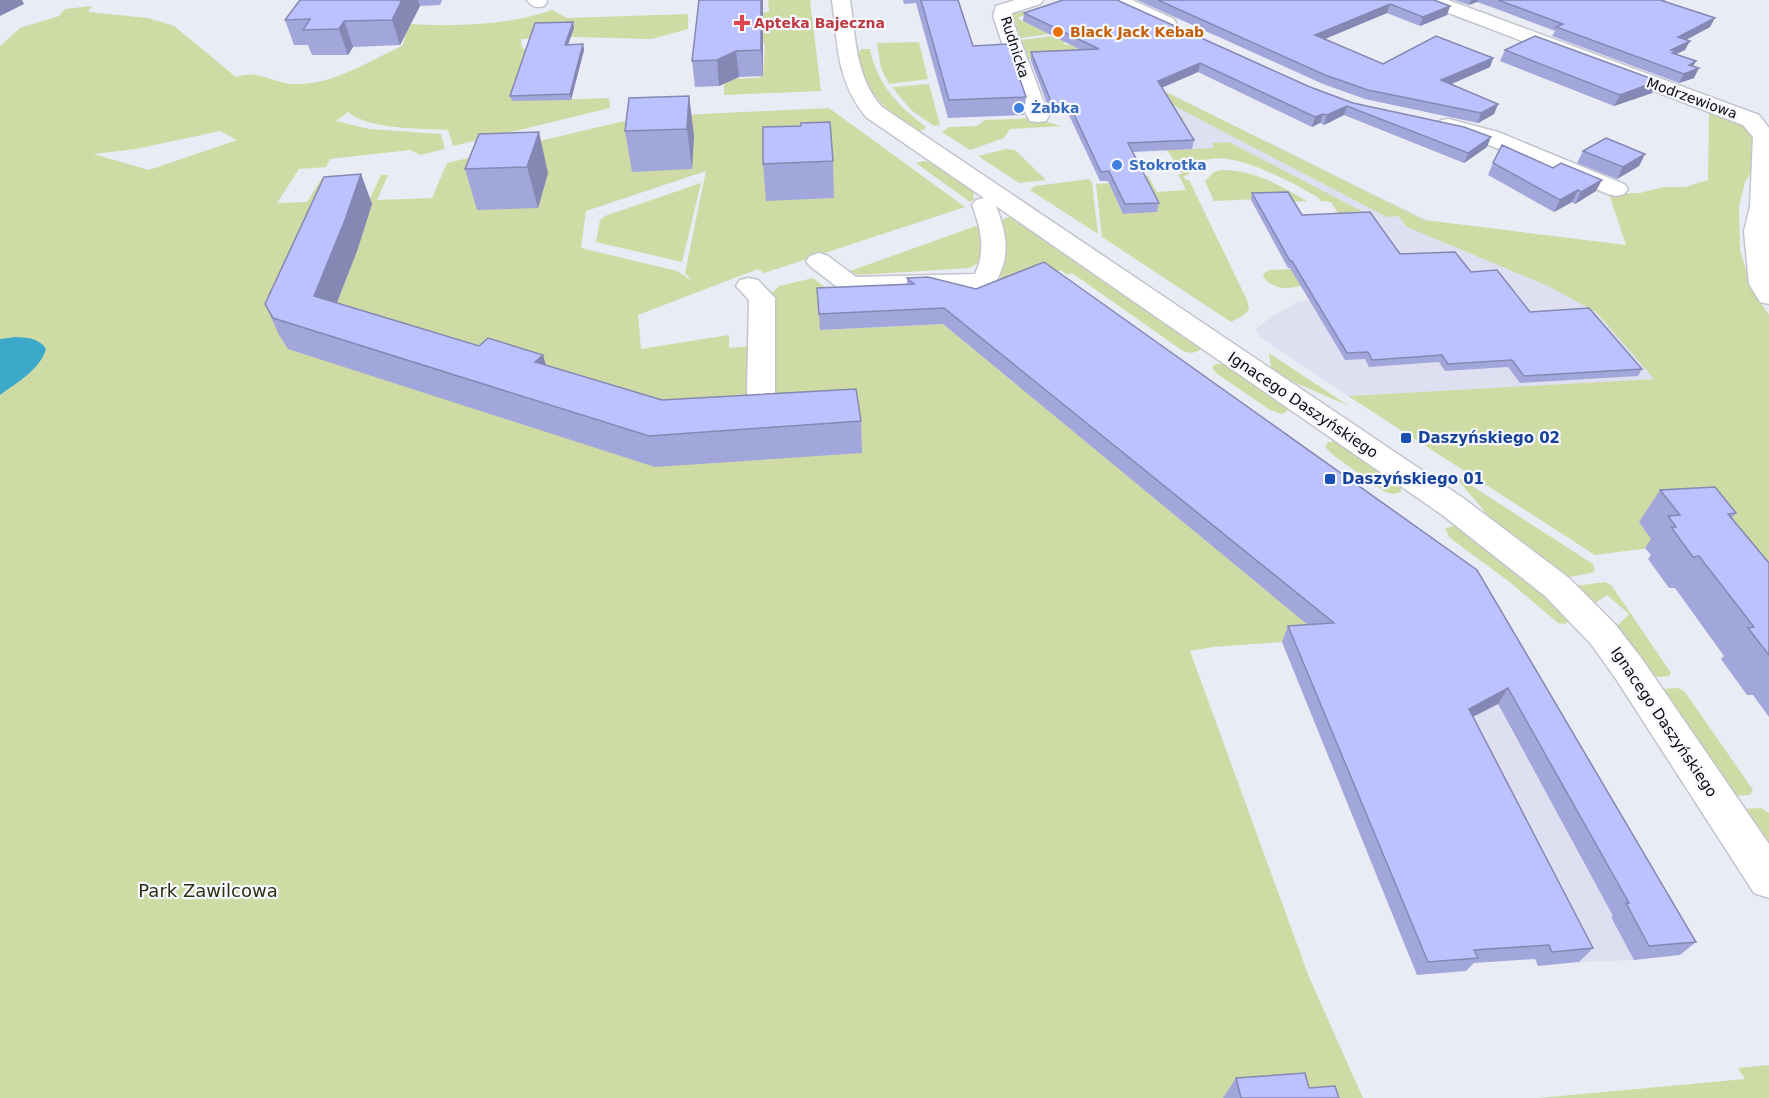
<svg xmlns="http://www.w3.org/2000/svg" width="1769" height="1098" viewBox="0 0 1769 1098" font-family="'DejaVu Sans',sans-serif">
<rect width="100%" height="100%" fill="#e9ebf5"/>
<path fill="#dee0f2" d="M1063,57L1154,86L1427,220L1548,286L1596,312L1655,379L1348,396L1259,336L1256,329L1272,316L1299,301L1391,296L1328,196L1239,151L1171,153L1122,105L1046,96L1029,59Z
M1437,594L1614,917L1610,918L1611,921H1616L1634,960L1579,962L1399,607Z"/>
<path fill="#cfdba5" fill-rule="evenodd" d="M768,0H810L821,91L724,95V79L758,78L763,75L765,44L760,42L753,13L769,12Z
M92,6L88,12L148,18L174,26L236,77C262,69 270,83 294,84C331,86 369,61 402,46L405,38L366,19C424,28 497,29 552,10L567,18L688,14V29L651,39L573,37L521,39L522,48L529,51L512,101L609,98L610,108L453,146L448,130C420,128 370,130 348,112L336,121L369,129L441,134L445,149L420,155L410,150L330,159L326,167L299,169L277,203L307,202L322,178H325L368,213L372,204L369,200L381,175H388L377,200L432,198L447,163L620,122L662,116L829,108L965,207L764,273L758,269L638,315L641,349L729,335V348L750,346L753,313L779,286L813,278L834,294L820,330L943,324L1317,632L1282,642L1213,647L1190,651L1309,977L1363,1098H0V46L20,28L59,16L65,9ZM220,131L237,140L149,170L93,154L136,149ZM706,171L685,273L694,282L677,271L581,248L586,211Z
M1018,9L1027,14L1017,18L1049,34L1021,38L1012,14Z
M1052,36L1066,42L1063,43L1066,45L1069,44L1144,81L1029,59L1022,40Z
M919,42L928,79L889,84L881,68L877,43Z
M861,49H870C877,84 898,106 926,127L925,129L916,132C884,109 868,95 858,55Z
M929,84L940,125L934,126L911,110L892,87Z
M1162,90L1424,220L1626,245L1609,194L1640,193L1663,187H1685L1708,180L1709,114L1706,111L1708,109L1735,117L1752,132L1754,168L1745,182L1739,207L1740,250L1752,289L1769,315V618L1639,522L1657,547L1595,555L1348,396L1654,379L1596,312L1548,286L1407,227L1398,216L1387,217L1161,99Z
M1141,98L1148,100L1157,114L1164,113L1161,109L1164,108L1185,119L1155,121L1171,150L1214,148L1212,143L1229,142L1373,217L1341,218L1331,202L1320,201L1319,198C1294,184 1207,132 1188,175L1183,176L1186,180H1189L1247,300L1249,309L1244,315L1231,322L1102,237L1096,184L1109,183L1123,214L1156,212L1138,176H1148L1157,192L1186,190L1178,174H1182C1168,147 1147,128 1132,102L1134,99Z
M1034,118L1061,126L1010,129L1004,138L970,150L942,132L949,127L976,126L986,120Z
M1006,149L1015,150L1046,180L1019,183L978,156Z
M923,161L932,162L973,190L974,199L970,202L916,163Z
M1221,170C1253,169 1281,186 1307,201L1288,202L1286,198L1214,201L1205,181L1214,172Z
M1089,179L1092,183L1098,234L1030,190L1035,186Z
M701,183L682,262L596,242L600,220L605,216Z
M1011,216L1200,347V350L1192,353L1183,351L1072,273L1067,275L1061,270L1003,295L1000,291L1002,220Z
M976,226L984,232L982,260L970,268L858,275L850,271Z
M1326,267L1331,275C1311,282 1278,300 1263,276L1264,273L1270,270Z
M1269,353L1349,406L1280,376L1271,369Z
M1216,364H1225L1287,406V411L1282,414L1270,410L1216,373L1212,367Z
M1337,441L1401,484V492L1393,494L1385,492L1333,455L1325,447L1328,442Z
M1452,473L1593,564L1595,570L1591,573L1565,578L1491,519Z
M1455,525L1501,553L1572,620L1564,624L1558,623L1511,583L1450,538L1445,529Z
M1605,582L1612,586L1671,673L1669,676L1654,677L1616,627L1629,614L1607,595L1594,604L1575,586Z
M1679,688L1685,692L1753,790L1750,795L1734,796L1661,689Z
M1761,808L1769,813V849L1742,809Z
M1769,1065V1098H1539L1745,1079L1738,1068Z"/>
<path fill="#3da9ca" d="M16,337C29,338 39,338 46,349C40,370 16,383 0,395V339Z"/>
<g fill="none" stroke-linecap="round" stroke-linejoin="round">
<g stroke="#c2c4ce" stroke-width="3">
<path id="street" d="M527,0H546L547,2L544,6C536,8 532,7 527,0Z
M832,0H850C856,38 855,77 882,107L1463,498L1569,578L1615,624L1642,659L1769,844V898L1754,893L1616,679L1591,644L1545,596L1441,514L996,206C1008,236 1011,261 992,287L983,290L850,293L841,290L810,266L806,261L810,256L819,253L828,256L856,277L975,274C986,251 981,228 972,205L976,200L984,198L866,117C836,80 838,45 832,0Z
M1015,0H1043L1040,4L1012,13L1011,16L1049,116L1046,121L1038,122L1030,121L1027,116L993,16L996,6Z
M1108,0H1132L1174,19L1176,23L1174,27H1160L1111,4Z
M1422,0H1448L1759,115L1769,128V304L1760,302L1749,284L1744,231L1750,207L1753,137L1743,125L1425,4Z
M1449,119L1498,132L1624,184L1628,189L1624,194L1616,196L1608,194L1482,142L1441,130L1438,125L1441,120Z
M749,278L758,280L775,298V393L771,400L761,402L751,400L747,393L749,300L736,286L740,280Z"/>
</g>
<use href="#street" fill="#fff" fill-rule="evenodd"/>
</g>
<path fill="#a2a7db" d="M300,0H442L440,5L420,6L400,45L353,47L348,55H312L308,45H294L285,20Z
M698,0H763V76L739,77L719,86L695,87L692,61L699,5Z
M903,0H958L973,46L1026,97L1024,115L948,118L916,3L904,4Z
M1137,0H1434L1450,6L1447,15L1420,26L1387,13L1324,39L1383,64L1493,58L1490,67L1450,84L1498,104L1494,114L1478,123L1365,99L1323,84Z
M1454,0H1666L1664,1L1710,27L1686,40L1685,50L1676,54L1696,61L1693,66L1694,78L1679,83L1552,36L1555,31L1497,9L1477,2L1469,5Z
M1024,13L1310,87L1353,103L1487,147L1464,163L1344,115L1324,125L1320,123L1312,127L1198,72L1162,87L1194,140L1192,149L1133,152L1159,203L1157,212L1123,214L1108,181H1100L1068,113L1051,114L1031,61V52L1081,50L1023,21Z
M574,28L568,45L583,44L584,50L571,100L512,101L510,96Z
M1505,50L1652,93L1614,106L1500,61Z
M689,96L694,136L692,169L632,172L625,131Z
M479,134L548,173L538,208L477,210L465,169Z
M1583,151L1645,154L1639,166L1617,179L1577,163Z
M833,161L834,198L766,201L763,164Z
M1493,163L1596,191L1575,204L1572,202L1554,212L1488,175Z
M361,174L372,204L357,251L337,303L479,346L543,355L546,366L662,400L861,421L862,453L655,467L288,349L279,335L265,304Z
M1252,193L1302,215L1400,254L1471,272L1530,312L1642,369L1638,376L1520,383L1508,367L1445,371L1439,362L1369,367L1365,359L1345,360L1290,268H1288L1251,200Z
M907,278L1477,570L1696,942L1680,955L1634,960L1611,917L1613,916L1498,704L1473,717L1593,948L1579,962L1538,966L1535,959L1474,963L1466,971L1417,975L1282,642L1288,626L1308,625L943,324L820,330L817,288L907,284Z
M1660,490L1736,513L1732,518L1769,563V717L1753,695H1747L1721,659L1724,656L1675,588H1669L1648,559L1651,555L1645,548L1651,539L1639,522Z
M1236,1078L1241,1098H1223Z"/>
<path fill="#8488b2" d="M0,0H22L24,4L0,16Z
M402,0H418L420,6L400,45L392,20Z
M761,0H763V76L761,50Z
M1471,0H1478L1477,2L1469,5Z
M1390,4L1387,13L1313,44L1315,35Z
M1450,6L1447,15L1420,26L1423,17Z
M1715,18L1710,27L1674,46L1678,37Z
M344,21L353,47L348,55L339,29Z
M573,22L574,28L566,50L565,45Z
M1690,41L1685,50L1672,56L1671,50Z
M583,44L584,50L571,100L570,94Z
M736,51L739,77L719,86L717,60Z
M1493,58L1490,67L1438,90L1441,80Z
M1696,61L1691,70L1699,68L1694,78L1679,83L1689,65Z
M1200,63L1198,72L1157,90L1158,81Z
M1658,81L1652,93L1614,106L1620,95Z
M689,96L694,136L692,169L687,129Z
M1498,104L1494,114L1478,123L1481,113Z
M1347,106L1344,115L1324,125L1327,115Z
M1323,114L1320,123L1312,127L1315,117Z
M539,132L548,173L538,208L527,167Z
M1491,137L1487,147L1464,163L1468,153Z
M1645,154L1639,166L1617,179L1623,167Z
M361,174L372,204L357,251L327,327L314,296Z
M1602,180L1596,191L1575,204L1581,192Z
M1578,190L1572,202L1554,212L1560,200Z
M543,355L552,386L535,362Z
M1508,688L1498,704L1458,724L1469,709Z"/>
<path fill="#bcc2ff" stroke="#8488b2" stroke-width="1.5" d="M300,0H402L392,20L344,21L339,29L303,30L310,19L285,20Z
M699,0H761V50L736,51L717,60L692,61Z
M921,0H958L973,46L1008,44L1026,97L949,100Z
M1063,0H1117L1310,87L1353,103L1464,127L1491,137L1468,153L1347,106L1327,115L1323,114L1315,117L1200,63L1158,81L1194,140L1128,143L1159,203L1125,204L1109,171L1101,172L1069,104H1052L1031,52L1099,49L1024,13Z
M1158,0H1434L1450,6L1423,17L1390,4L1315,35L1383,64L1436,36L1493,58L1441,80L1498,104L1481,113L1368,90L1325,75Z
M1498,0H1660L1715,18L1678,37L1690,41L1671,50L1675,51L1672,53L1696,61L1689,65L1699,68L1684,74L1556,27L1563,24Z
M573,22L565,45L583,44L570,94L510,96L535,23Z
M1535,36L1658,81L1620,95L1505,50Z
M689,96L687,129L625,131L629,98Z
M830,122L833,161L763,164V127L801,126V123Z
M539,132L527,167L465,169L479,134Z
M1606,138L1645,154L1623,167L1583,151Z
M1502,145L1553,168L1561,163L1602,180L1581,192L1578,190L1560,200L1493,163Z
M361,174L345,220L314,296L479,346L488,338L543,355L535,362L662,400L856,389L861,421L649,436L273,318L265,304L324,177Z
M1288,192L1302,215L1370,212L1400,254L1455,252L1471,272L1497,270L1530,312L1589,308L1642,369L1524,376L1512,360L1448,364L1442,355L1372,360L1368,352L1347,353L1292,261H1290L1252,193Z
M1044,262L1477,570L1696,942L1649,946L1626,903H1629L1508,688L1469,709L1593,948L1552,952L1549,945L1474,950L1478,958L1428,962L1288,626L1334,623L944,308L819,314L817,288L914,284L907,278L928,277L976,289Z
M1715,487L1736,513L1728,514L1769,563V655L1748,628L1754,627L1699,556L1693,557L1671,527H1676L1668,516L1680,515L1660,490Z
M1305,1073L1309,1088L1335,1086L1339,1098H1241L1236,1078Z"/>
<path fill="#e0444e" stroke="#f7f8ff" stroke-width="2" d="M739 14h6v6h6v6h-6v6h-6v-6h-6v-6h6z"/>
<circle fill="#e8710a" stroke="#f7f8ff" stroke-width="2" cx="1058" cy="32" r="6"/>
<g fill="#3f7fe0" stroke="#f7f8ff" stroke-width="2">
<circle cx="1019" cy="108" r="6"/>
<circle cx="1117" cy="165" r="6"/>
</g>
<g fill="#1a4fb4" stroke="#f7f8ff" stroke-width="2">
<rect x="1400" y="432" width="12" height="12" rx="3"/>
<rect x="1324" y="473" width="12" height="12" rx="3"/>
</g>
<g text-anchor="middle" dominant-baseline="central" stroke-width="4.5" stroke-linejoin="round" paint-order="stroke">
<g font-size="14" font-weight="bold" fill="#be3a42" stroke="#f7f8ff" text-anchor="start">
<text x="754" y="23">Apteka Bajeczna</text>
</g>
<g font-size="14" font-weight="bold" fill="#c56008" stroke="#f7f8ff" text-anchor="start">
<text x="1070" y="32">Black Jack Kebab</text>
</g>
<g font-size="14" fill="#0a0b0e" stroke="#f7f8ff">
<text transform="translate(1015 47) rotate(72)">Rudnicka</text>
<text transform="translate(1692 98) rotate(20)">Modrzewiowa</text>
</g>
<g font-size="14" font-weight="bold" fill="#366cbe" stroke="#f7f8ff" text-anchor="start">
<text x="1031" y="108">Żabka</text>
<text x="1129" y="165">Stokrotka</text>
</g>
<g font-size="15" fill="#0a0b0e" stroke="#f7f8ff">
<text transform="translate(1303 405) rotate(34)">Ignacego Daszyńskiego</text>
<text transform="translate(1664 722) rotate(56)">Ignacego Daszyńskiego</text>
</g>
<g font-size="15" font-weight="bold" fill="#164399" stroke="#f7f8ff" text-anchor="start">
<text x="1418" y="438">Daszyńskiego 02</text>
<text x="1342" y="479">Daszyńskiego 01</text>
</g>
<g font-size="18" fill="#2b320f" stroke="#f7f8ff">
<text x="208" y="890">Park Zawilcowa</text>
</g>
</g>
</svg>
